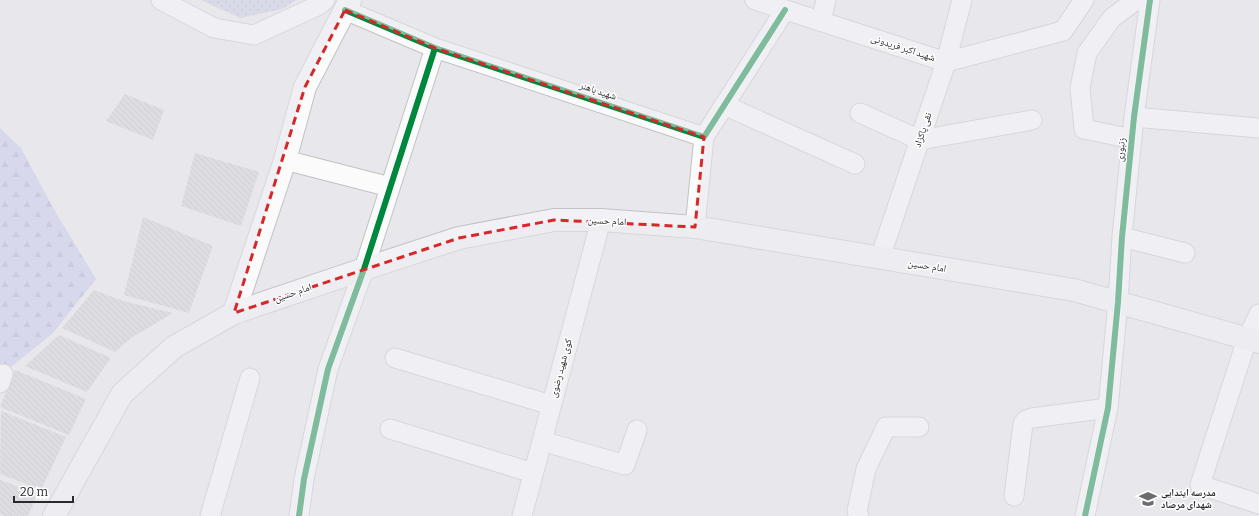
<svg xmlns="http://www.w3.org/2000/svg" width="1259" height="516" viewBox="0 0 1259 516" font-family="Bitter,'Noto Naskh Arabic',serif">
<defs>
<pattern id="green-dots" width="8" height="8" patternUnits="userSpaceOnUse"><rect width="8" height="8" fill="#c8cae3"/><path d="M2 2h.1M6 6h.1" fill="none" stroke="#acaec3" stroke-width="1.8" stroke-linecap="round"/></pattern>
<pattern id="forest-firs" width="22" height="20" patternUnits="userSpaceOnUse"><rect width="22" height="20" fill="#c3c5ec"/><path d="M5 1l3.5 6h-7zM16 11l3.5 6h-7z" fill="#a8a9cb"/></pattern>
<pattern id="building-back-hatch" width="6" height="6" patternUnits="userSpaceOnUse"><rect width="6" height="6" fill="#ceced2"/><path d="M-1 5l2 2M0 0l6 6M5-1l2 2" fill="none" stroke="#b1b1b5"/></pattern>
</defs>
<rect width="100%" height="100%" fill="#e7e7ec"/>
<path fill="url(#green-dots)" d="M201,0H297L282,9L240,18Z"/>
<path fill="url(#forest-firs)" d="M0,128L21,148L56,213L96,279L53,333L0,376Z"/>
<path fill="url(#building-back-hatch)" d="M125,94L164,110L153,140L106,121Z
M195,153L259,172L241,226L181,206Z
M143,217L213,246L189,313L124,295Z
M94,290L123,301L173,313L131,338L115,352L62,328Z
M59,335L111,358L87,392L25,366Z
M15,370L86,399L69,435L0,407Z
M1,411L66,437L41,490L0,474Z
M0,480L38,494L28,516H4L0,514Z"/>
<g fill="none" stroke-linecap="round" stroke-linejoin="round">
<g stroke="#c2c2c6" stroke-width="21">
<path id="minor" d="M161,0L214,28L254,35L319,5L325,0
M755,0L946,62L1063,31L1084,0
M345,10L435,48L704,137L785,10
M821,21L826,0
M724,105L855,164
M860,113L920,140L1032,120
M1134,117L1259,128
M1132,139L1084,129L1080,88L1087,53L1112,18L1136,0
M285,160L390,187
M695,227L704,137
M1122,237L1185,253
M880,258L946,62L962,0
M1259,314L1247,339L1200,485L1259,504
M395,358L551,405
M0,383L3,374
M390,429L533,473
M542,441L625,465L637,430
M1014,496L1023,424L1026,420L1032,418L1108,408
M210,516L250,378
M299,516L304,479L328,369L364,269L435,48
M522,516L601,220
M859,516L857,511L866,469L886,427H919
M1085,516L1108,408L1118,302L1122,237L1134,117L1150,0"/>
</g>
<g stroke="#c2c2c6" stroke-width="24">
<path id="tertiary" d="M234,313L285,160L305,87L350,0"/>
</g>
<g stroke="#c2c2c6" stroke-width="24">
<path id="secondary" d="M54,516L122,394L174,347L234,313L364,269L459,238L554,220H601L695,227L1074,290L1259,342"/>
</g>
<use href="#minor" stroke="#fbfbfc" stroke-width="19"/>
<use href="#tertiary" stroke="#fbfbfc" stroke-width="22"/>
<use href="#secondary" stroke="#f2f2f6" stroke-width="22"/>
<g stroke="#fff" stroke-width="8">
<path id="cycleway" d="M345,10L435,48L704,137L785,10
M299,516L304,479L328,369L364,269L435,48
M1085,516L1108,408L1118,302L1122,237L1134,117L1150,0"/>
</g>
<use href="#cycleway" stroke="#00873e" stroke-width="6"/>
</g>
<path d="M0 0H1259V516H0ZM345,10L435,48L704,137L695,227L554,220L459,238L234,313L305,87Z" fill="#e7e7ec" fill-opacity=".55" fill-rule="evenodd"/>
<path fill="none" stroke="#d62828" stroke-width="3" stroke-dasharray="8 5" stroke-linejoin="round" d="M345,10L435,48L704,137L695,227L554,220L459,238L234,313L305,87Z"/>
<defs>
<g id="school-bare" transform="scale(1.38)"><path d="M0-5L7-2L0 1L-7-2ZM-4 1L0 2.5L4 1V4Q0 6-4 4Z" fill="#6c6c70" stroke="#fff" stroke-width="2.5" paint-order="stroke"/></g>
</defs>
<g fill-rule="evenodd">
<use href="#school-bare" x="1148" y="499"/>
</g>
<g text-anchor="middle" dominant-baseline="central" stroke-width="3" stroke-linejoin="round" paint-order="stroke">
<g font-size="10" fill="#292a2d" stroke="#fff">
<text transform="translate(903 48) rotate(18)">شهید اکبر فریدونی</text>
<text transform="translate(598 91) rotate(18)">شهید باهنر</text>
<text transform="translate(923 130) rotate(-71)">نقی پاکزاد</text>
<text transform="translate(1121 150) rotate(-84)">زنبوری</text>
<text transform="translate(607 221) rotate(3)">امام حسین</text>
<text transform="translate(927 266) rotate(9)">امام حسین</text>
<text transform="translate(293 293) rotate(-19)">امام حسین</text>
<text transform="translate(561 368) rotate(-75)">کوی شهید رضوی</text>
</g>
<g font-size="10" font-weight="bold" fill="#292a2d" stroke="#fff" text-anchor="start">
<text x="1161" y="493">مدرسه ایتدایی<tspan x="1161" dy="12">شهدای مرصاد</tspan></text>
</g>
</g>
<path d="M14 496v6h59v-6" fill="none" stroke="#292a2d" stroke-width="2"/>
<text x="20" y="496" font-size="12" fill="#292a2d" stroke="#ffffff" stroke-width="3" paint-order="stroke">20 m</text>
</svg>
